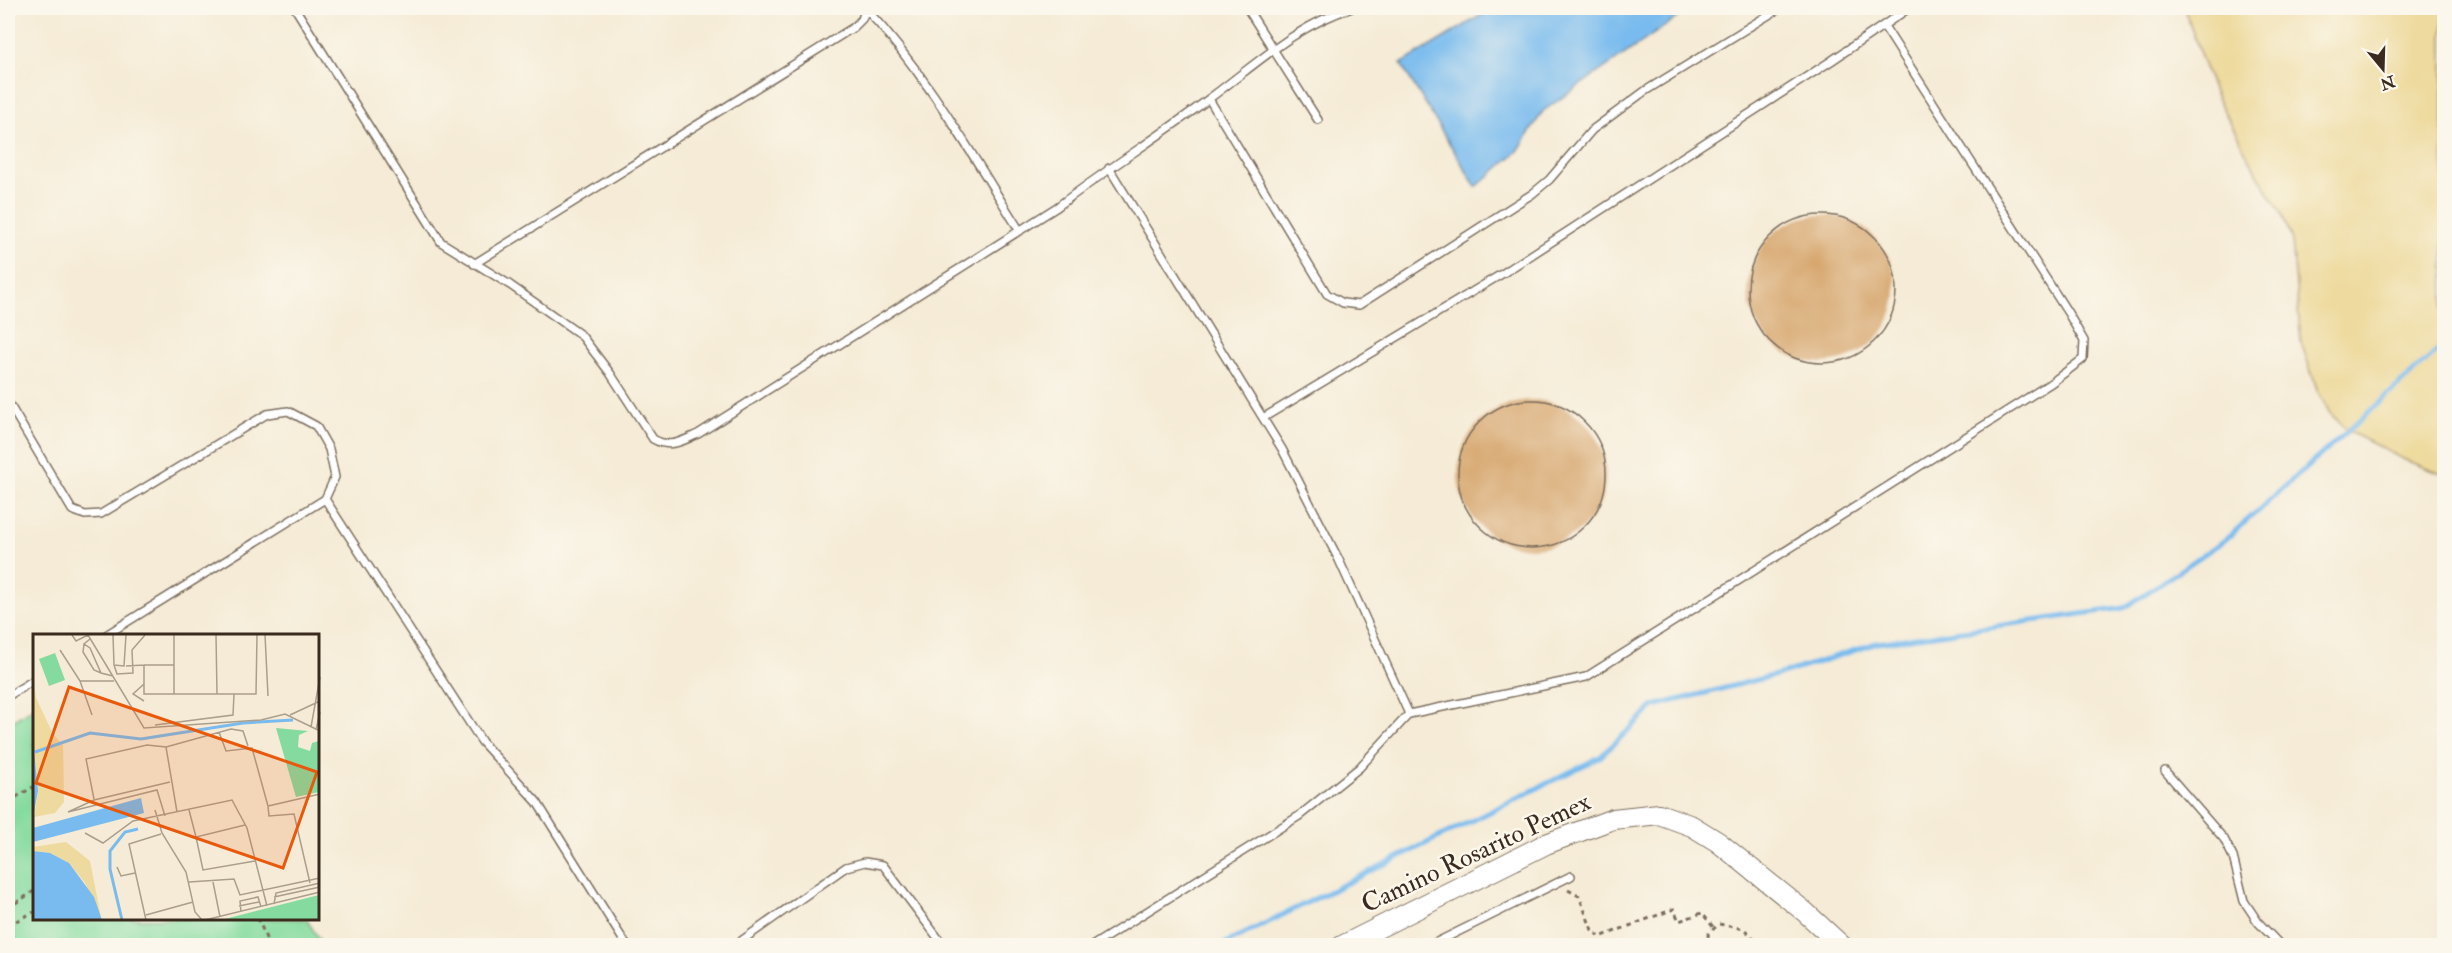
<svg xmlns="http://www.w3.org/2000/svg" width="2452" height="953" viewBox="0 0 2452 953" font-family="'IM FELL Double Pica',serif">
<rect width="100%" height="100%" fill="#fbf7ec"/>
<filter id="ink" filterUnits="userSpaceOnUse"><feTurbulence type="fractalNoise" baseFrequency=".0167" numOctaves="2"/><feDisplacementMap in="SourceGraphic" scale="12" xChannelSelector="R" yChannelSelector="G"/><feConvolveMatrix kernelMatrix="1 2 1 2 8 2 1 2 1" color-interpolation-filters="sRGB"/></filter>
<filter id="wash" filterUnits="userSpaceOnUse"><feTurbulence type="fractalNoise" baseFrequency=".008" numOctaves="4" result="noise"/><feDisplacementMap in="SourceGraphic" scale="24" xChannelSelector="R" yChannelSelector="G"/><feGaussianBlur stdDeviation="1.35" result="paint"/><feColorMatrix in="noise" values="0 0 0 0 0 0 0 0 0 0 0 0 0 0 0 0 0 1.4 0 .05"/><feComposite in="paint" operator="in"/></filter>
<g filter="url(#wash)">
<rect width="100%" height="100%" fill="#f5ebd6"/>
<path fill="#85db9f" stroke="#60825e" stroke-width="1.5" d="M34,707V918L306,919L323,945H8V724Z"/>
<path fill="#eeda9e" stroke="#94825e" stroke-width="1.5" d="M2184,8H2443L2444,475L2405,460L2348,431L2330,413L2318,392L2301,342L2292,240L2283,216L2257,173L2213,90Z"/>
<path fill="#79bbee" stroke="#5a7286" stroke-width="1.5" d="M1493,8H1691L1543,111L1518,151L1476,187L1401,64Z"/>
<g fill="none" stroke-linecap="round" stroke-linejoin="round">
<path stroke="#79bbee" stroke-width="5" d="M1220,946L1600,757L1654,706L1788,672L1877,643L2124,608L2225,540L2444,345"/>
</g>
<g id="blocks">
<path fill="#d7a76f" d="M1748 289a74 74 0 1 1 148 0a74 74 0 1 1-148 0Z
M1458 474a74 74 0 1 1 148 0a74 74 0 1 1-148 0Z"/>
</g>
</g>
<g filter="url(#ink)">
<use href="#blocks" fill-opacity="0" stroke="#7c6e5e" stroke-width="1.5"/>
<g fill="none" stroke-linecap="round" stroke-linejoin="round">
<g stroke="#7c6e5e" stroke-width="10">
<path id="lane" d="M295,8L441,242L510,285L581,335L610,373L653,439C670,449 682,441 698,434L1057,207C1107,169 1160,136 1210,98C1256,64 1297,25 1352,8
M1247,8L1318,120
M866,9C927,75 972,155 1020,231
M1209,99L1327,294L1343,303L1359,305L1532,194L1549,180L1592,130L1607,119L1645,91L1780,8
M1109,168L1282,449L1339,560L1409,714L1586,677L2051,383L2083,359L2084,341L2068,313L1884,26
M474,264L854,27L862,19L866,8
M8,402L72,510L85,515L101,514L267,414L288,411L316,426L329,449L335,477L325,499
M1263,418L1505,272L1831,61L1909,8
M106,635L325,499L482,742L537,802L627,946
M8,696L34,680
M2165,771L2224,839L2233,857L2244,901L2258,922L2281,946
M734,946L846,867L865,862L883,865L944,946
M1092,946L1299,816L1359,768L1409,714
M1429,946L1571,876"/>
</g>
<g stroke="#7c6e5e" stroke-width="22">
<path id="secondary" d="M1342,946L1546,844L1613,819L1659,814L1692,826L1718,842L1805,912L1842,946"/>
</g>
<path stroke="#7c6e5e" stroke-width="3" stroke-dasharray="4.5 4.5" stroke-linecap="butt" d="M8,802L33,787L34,790
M1568,890L1579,896L1592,930L1600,937L1674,909L1679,921L1702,913L1714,928
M8,908L34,891
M258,918L269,946
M8,925L34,912
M1709,946L1708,934L1719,924L1744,929L1762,946"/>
<use href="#lane" stroke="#fff" stroke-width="7"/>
<use href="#secondary" stroke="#fff" stroke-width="20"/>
</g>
</g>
<g text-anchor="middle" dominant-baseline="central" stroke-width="5" stroke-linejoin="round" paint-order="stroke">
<g font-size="26" fill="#3b2a1e" stroke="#fbf7ec">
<text transform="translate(1476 853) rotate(-25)">Camino Rosarito Pemex</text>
</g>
</g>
<g transform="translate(33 634)">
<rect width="286" height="286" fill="#f5ebd6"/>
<path d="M22,19L32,46L16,52L6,25ZM243,94L275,97L266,101L265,113L277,117L279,109L286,107V158L263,163ZM286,261V286H188Z" fill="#85db9f"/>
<path d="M0,41L3,64L20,100L30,111L31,168L22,179L1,183L5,157L0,107ZM33,208L57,227L68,283L52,249L36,229L17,219L0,217V213Z" fill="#eeda9e"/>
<path d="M0,107L5,157L0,183ZM108,164L111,179L0,208V194ZM0,217L17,219L36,229L61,263L69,286H0Z" fill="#79bbee"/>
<path fill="none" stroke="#79bbee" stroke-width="3" d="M2,118L57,99L108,105L210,89L260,86M89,286L77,235V217L92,198L105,195"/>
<path fill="none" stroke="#ab9e8c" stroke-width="1.5" d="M39,1L43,7L55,1M55,1L111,94L228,86L252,80L287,97M80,1L81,31L91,32L93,1M183,1L184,60M232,1L235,62M57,5L51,10L57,14L68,39L80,42M51,10L50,18L61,36L68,39M27,16L47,47H81M99,16L112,1M81,31L84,40L100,39L99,16M111,31H141M93,32L111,31V60H223L224,1M47,47L59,81M111,50L100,60L111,67M141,60V1M257,81L287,67M122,91L200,81L201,60M278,93L287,43M283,96L287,78M186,98L193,117L219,114L235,172L287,160M133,113L198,95L210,97L215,112M61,165L53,125L114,111L133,113L144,178M235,172L236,182L261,180L277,249M122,176L129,199L153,238L162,278L169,286M156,176L163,203M132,182L124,156L35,178L61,166L137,148M212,191L163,203L170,236L222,227M52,199L70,209L100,187L199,166L214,194L234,272M84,233L88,242L102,239M156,248L201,245L207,261L287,244M180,248L187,283M241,263L287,253M241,270L243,259L287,249M206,272L226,268M208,278L207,267L225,263L228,273M113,281L160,268M113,286L96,210L128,200M172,286L287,258"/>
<path fill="#e8590c" fill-opacity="0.15" stroke="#e8590c" stroke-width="3" d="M36,53L284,138L250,234L3,149Z"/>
<rect width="286" height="286" fill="none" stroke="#3b2a1e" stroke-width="3"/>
</g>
<rect width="2452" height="953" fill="none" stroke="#fbf7ec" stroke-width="30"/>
<g transform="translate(2383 69) rotate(161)" stroke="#fbf7ec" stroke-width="4.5" paint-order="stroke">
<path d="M0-4.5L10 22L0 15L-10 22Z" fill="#3b2a1e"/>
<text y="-9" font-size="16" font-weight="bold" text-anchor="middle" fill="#3b2a1e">N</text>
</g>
</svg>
